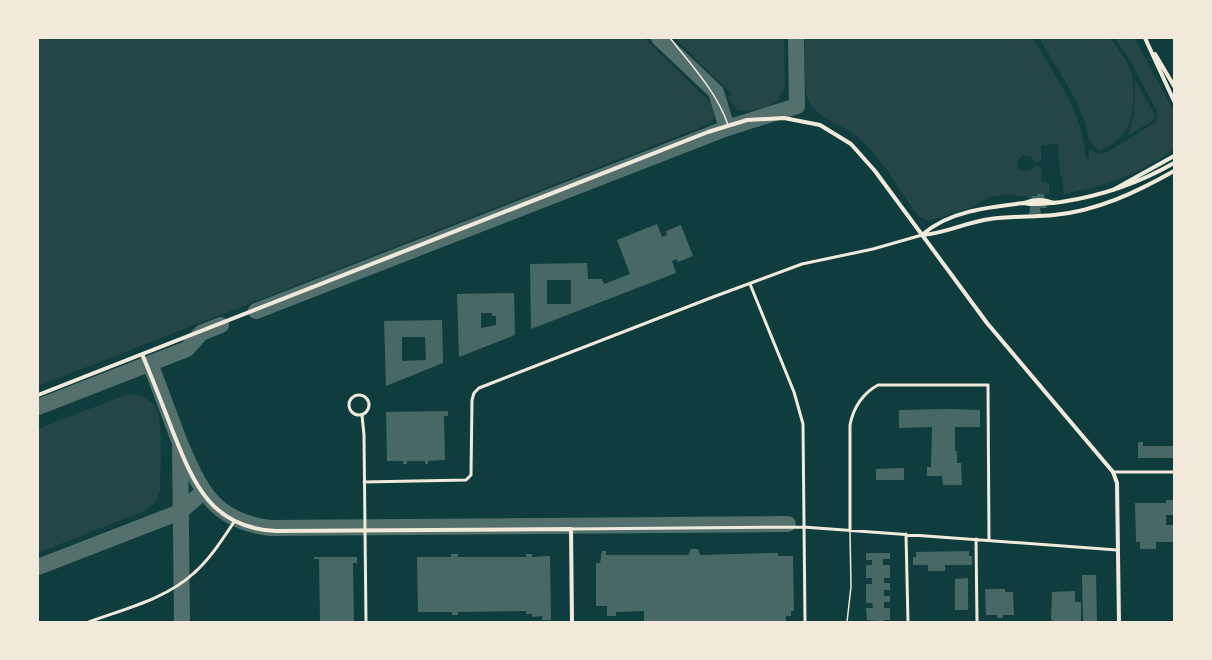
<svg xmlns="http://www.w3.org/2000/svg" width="1212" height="660" viewBox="0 0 1212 660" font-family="Jost,sans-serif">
<rect width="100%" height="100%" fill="#0f3d3e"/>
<path fill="#244646" d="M38,38H644L713,105C716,112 715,118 709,124L38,386Z
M674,38H784L785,87L777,101L764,108L746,111L738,110L727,98L731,93Z
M805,38H1033C1055,76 1083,113 1086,158L1089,160V150L1100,154L1107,152L1156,122L1157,111L1131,62L1115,38H1134L1174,111V149C1142,173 1103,187 1064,194L1062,176L1060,175L1058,144L1041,145V160L1038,162L1035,163L1031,156L1024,155L1019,158L1017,164L1020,170C1027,173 1031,172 1034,166H1041L1042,182L1049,183V195H1035L1032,198L1010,194L987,198L973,207L929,221L919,217C900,192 884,161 861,140C846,126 819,119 809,102C802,87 806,54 805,38Z
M1039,38H1110C1117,48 1126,58 1130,70C1133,77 1133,86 1133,93C1134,121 1127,138 1101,150C1086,146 1089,132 1084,120C1074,91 1054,64 1039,38Z
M1135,80L1155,115L1152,121L1127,136L1134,117Z
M128,394C139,395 150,398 156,409C164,423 160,473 160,491L155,502L146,510L38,553V429Z"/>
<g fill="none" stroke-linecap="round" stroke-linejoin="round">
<path stroke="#53706d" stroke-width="16" d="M659,38L716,92L727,128
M256,311L727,128L797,106L796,38
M150,363L180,443L182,622
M38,407L187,349L201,333L221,325
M180,443C200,490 214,521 270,528L788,524
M38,567L180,512L204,491"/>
</g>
<path fill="#486865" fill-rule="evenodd" d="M1037,194H1044L1047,208H1040L1041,214H1029L1032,196H1037Z
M657,224L662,237L667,235L666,231L681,225L693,256L678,262L676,259L672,261L676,273L531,329L530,264L587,263L588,279H602L604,284L630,274L617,240ZM547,280H571V304H547Z
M514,293L515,335L459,357L457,294ZM481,313H492V316H496V325L481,328Z
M442,320L443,363L386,386L384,321ZM402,337H425L426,360L402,361Z
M948,409L980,410V427H955V451H957V463H961L962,485H943L942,476H927V467H931L932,427L899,428V410Z
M448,411V416H444L445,460L428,461V464H425V461H407V464H403V461H387L386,412Z
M1138,442H1143V446H1174V458H1138Z
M904,468V480H876V469Z
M1166,500H1174V515H1166V525H1174V542H1156V549H1140V542H1136L1135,503H1166Z
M691,549H698L700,555L774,553H778V556H793L794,611H791V616H786V622H644V611L616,612V616H607V606H596V563H600L602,551H606V555H688Z
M969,551V556H972V565H945V571H928V565H913V557H916V552Z
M866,553H890V559H883V565H890V578H884V583H890V590H884V596H890V602H884V608H890V620H884V622L867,620L866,608H873L872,603H866V584H872V578H866V565H872V560H866Z
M451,554H458V557H526V554H532V557L550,556L551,620H542V616L532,617V614H526V611L458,612V615H452V612H418L417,557H451Z
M314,557H357V563H353L354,621H320L319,559H314Z
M1082,575H1096L1097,622H1083Z
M968,578V610H955V579Z
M985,589H1005V592H1013L1014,615H1003V618H997V615H986Z
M1075,591V602H1081V622H1054L1051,619L1052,592Z"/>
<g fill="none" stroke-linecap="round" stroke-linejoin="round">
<path stroke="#f1e9da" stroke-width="1.5" d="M670,38C691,65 717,92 728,125
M847,622L851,587L850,531"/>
<path stroke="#f1e9da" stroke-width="3" d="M750,284L794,392L803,424L805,622
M349 405a10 10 0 1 1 20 0a10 10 0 1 1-20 0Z
M362,415L364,435L366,622
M1113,472H1174
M364,482L466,480L471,475L472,400L474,393L479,388L713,297L802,264L873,249L922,235
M571,529L803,527L1117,550
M850,530V425C853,408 863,393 878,385H988L989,540
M906,534L908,622
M976,539L977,622
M89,622C124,609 166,599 194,573C210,559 222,540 234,522"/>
<path stroke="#f1e9da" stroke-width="4" d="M1024,203C1037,206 1048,203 1061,202C1101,196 1139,183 1174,163
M923,234C950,211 989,207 1024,203C1034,199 1044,199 1054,203
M923,235C946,233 967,222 990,219C1011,216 1033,217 1054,215C1097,211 1137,192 1174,171
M142,354C153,380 163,406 173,432C194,485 212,528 276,531L571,529L572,622
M38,395L708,132L747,120L784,118L820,125L851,144L875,171L987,323L1113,472L1117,483L1119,622"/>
<path stroke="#f1e9da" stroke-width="4" d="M1145,38L1174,101
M1155,54L1174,86
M1113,190L1174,156"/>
</g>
<rect width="1212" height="660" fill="none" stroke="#f1e9da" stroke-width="78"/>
</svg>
